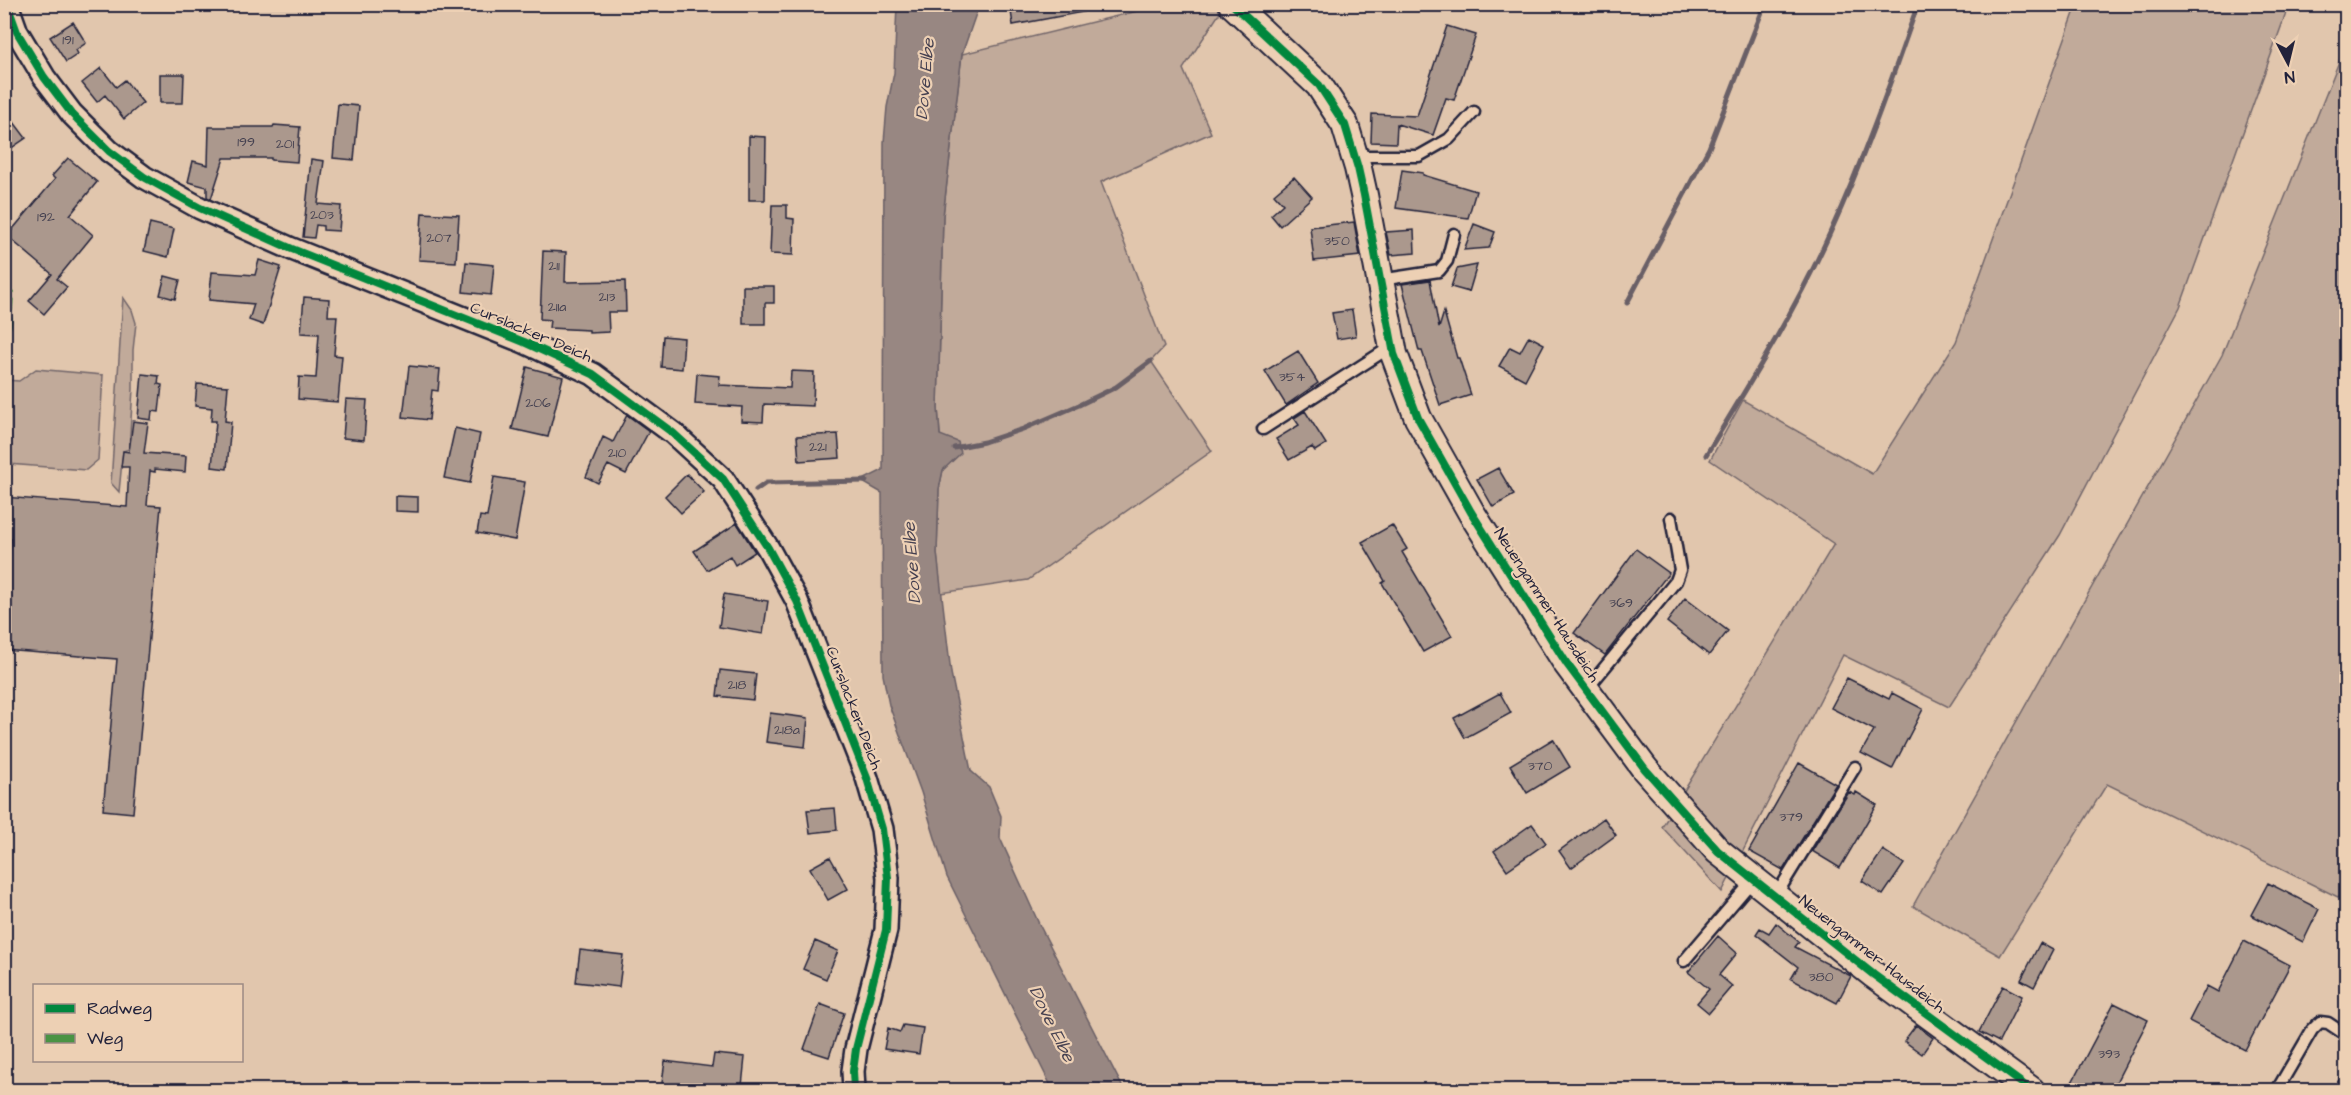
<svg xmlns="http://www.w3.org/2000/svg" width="2351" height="1095" viewBox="0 0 2351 1095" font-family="'Architects Daughter',sans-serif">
<rect width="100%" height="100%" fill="#e1c6ad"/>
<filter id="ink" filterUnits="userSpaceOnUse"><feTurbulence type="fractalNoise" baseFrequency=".0167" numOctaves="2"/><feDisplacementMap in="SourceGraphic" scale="12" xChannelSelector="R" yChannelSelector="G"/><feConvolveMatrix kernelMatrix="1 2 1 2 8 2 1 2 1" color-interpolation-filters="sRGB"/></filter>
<g filter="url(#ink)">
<path fill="#c1aa9a" stroke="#72666a" stroke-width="1.5" d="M1162,5H1219L1223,8L1183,69L1211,133L1101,182L1164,347L1151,361L1212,451L1028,580L941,593L937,553L939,489L943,470L938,408L943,216L962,54Z
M2077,5H2289L2180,307L2060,535L1949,707L1843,655L1722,892L1662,827L1834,544L1710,460L1743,400L1872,474L1956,342Z
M2346,44V901L2107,784L2000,956L1913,906L2222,355Z
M123,297L132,310L136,323L133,350V389L129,449L123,451L119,492L111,483Z
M36,369L103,375L98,460L86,470L8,464L9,446L4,445L5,380L19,381Z"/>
<path fill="#988782" stroke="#695f66" stroke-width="1.5" d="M897,5H979L962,54L943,216L938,408L940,435L958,442L961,453L943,470L939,489L937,553L951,673L971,771L989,787L1001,816L1000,838L1040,926L1124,1090H1053L947,877L921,792L889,705L883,675L882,493L861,481L883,470L884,142L887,107L894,73Z"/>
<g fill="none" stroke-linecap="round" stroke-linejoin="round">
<path stroke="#695f66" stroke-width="5" d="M1627,303L1709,148L1765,4
M954,448L984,442L1023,429L1079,405L1116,387L1151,361
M1706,455C1750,383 1795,311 1830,233C1864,159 1891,81 1918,4
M756,490L766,483L866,481"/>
</g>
<path fill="#ab988d" stroke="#22223b" stroke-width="1.5" d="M1010,4H1083V12L1013,25Z
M73,22L86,43L76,50L78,54L66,62L50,37Z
M1447,26L1476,35L1454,100L1446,98L1433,135L1397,124L1396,143L1371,142L1372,114L1417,116Z
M101,68L116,87L125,80L143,103L124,119L105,95L97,102L82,83Z
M160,74H184L183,103H160Z
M338,104L359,106L354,160L333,158Z
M4,109L26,138L4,153Z
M274,125L300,127L297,162L271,160V158H224L211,199L207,197V187L188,182L193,161L208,165L209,127H273Z
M749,136L766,137L765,200H749Z
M68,158L97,182L70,215L93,235L57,279L67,287L44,314L29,301L52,274L7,236L55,179L52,176Z
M311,159L324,161L318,204L341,206L339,231L323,230V226L316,225L314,238L303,237Z
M1402,170L1423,173V175L1476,191L1468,218L1396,208Z
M1294,177L1312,197L1280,226L1271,215L1283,204L1274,194Z
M772,205H787V218L794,219L793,255L770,254Z
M422,213L459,215L456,262L419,260Z
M1354,222L1360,256L1314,261L1310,227Z
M150,223L174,229L168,257L144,251Z
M1474,224L1495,232L1489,248L1464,250Z
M1414,230L1415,253L1391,255L1386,232Z
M543,251L566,252L565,282L625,281L626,312H608L609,332L589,333V330L549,328L550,320L540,319Z
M259,260L281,267L263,325L249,320L254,304L209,300L212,272L255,275Z
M466,262L494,265L491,295L463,292Z
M1477,265L1469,292L1451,287L1457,269Z
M165,276L180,280L175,299L160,295Z
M1430,280L1439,328L1444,312L1457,358H1459L1471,395L1440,405L1422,351H1419L1402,284Z
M743,286H774V303H765V324H743Z
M304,297L329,299L328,316H337L334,355L342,356L338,402L298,399L299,377L316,378L319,334L301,333Z
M1352,310L1356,336L1337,339L1332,313Z
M663,336L684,338L682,369L661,367Z
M1529,336L1544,344L1525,380L1499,366L1510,347L1520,352Z
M1298,351L1318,383L1286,405L1265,371Z
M409,366L440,369L438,391L432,390L429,420L403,417Z
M527,367L563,377L548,437L512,429Z
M791,371L814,372L813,406L764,404L763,422L741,421L742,407L695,404L697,374L720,376L719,385L790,388Z
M142,374L159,376L158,384L162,385L159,412L152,411L151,420L138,418Z
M197,384L228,386L225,421L231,422L227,469L212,467L216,421H211L212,408L195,406Z
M346,399L367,400L364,440L343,438Z
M1305,411L1326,444L1315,451L1312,447L1289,460L1276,439L1299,425L1294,418Z
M627,415L649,431L626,474L608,465L598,483L586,477L603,437L613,442Z
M133,421L148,423L144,453L186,456L185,472L155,469V472L150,471L147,505L161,506L133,813L103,810L117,659L4,650V615L11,539L4,538V497L127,507L129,467H121L123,451L129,452Z
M455,428L480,434L470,483L444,478Z
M838,434L840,458L799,461L797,436Z
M1498,468L1514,495L1493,507L1477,479Z
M687,474L704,492L681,513L665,496Z
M494,477L525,482L515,540L477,533L480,516L487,517Z
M395,496L418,497V512L395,511Z
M737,523L755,552L735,565L730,556L707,570L694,551Z
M1392,525L1407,549L1402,552L1452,636L1423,652L1382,583L1385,581L1362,542Z
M1636,549L1669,573L1605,655L1574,633Z
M724,594L768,601L763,634L719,627Z
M1685,598L1728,631L1709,655L1667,622Z
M720,670L756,674L753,700L717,696Z
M1847,678L1889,699L1892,693L1923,709L1892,769L1861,753L1874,730L1831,708Z
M1500,693L1511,713L1465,738L1454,718Z
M770,713L808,718L805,747L766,742Z
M1553,739L1570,767L1527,793L1510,765Z
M1799,763L1836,784L1783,870L1749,851Z
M1849,792L1855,795L1856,792L1877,805L1840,868L1812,851Z
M835,808L837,830L810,833L807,810Z
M1604,818L1616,835L1571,868L1559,851Z
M1532,824L1546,843L1507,870L1494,851Z
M1883,850L1904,864L1883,895L1862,881Z
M830,857L848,889L828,900L810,868Z
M2268,883L2319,909L2303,942L2251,915Z
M1776,923L1799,942L1795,947L1851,976L1837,1003L1791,979L1798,967L1756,934L1760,928L1769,933Z
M1718,936L1737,953L1719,975L1732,986L1709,1013L1697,1003L1709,989L1688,972Z
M815,941L838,951L826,979L803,969Z
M2244,941L2290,965L2245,1050L2189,1021L2207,986L2218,992Z
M2040,943L2053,950L2034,987L2021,980Z
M580,950L623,955L619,987L576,982Z
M2003,986L2022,996L1999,1042L1979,1032Z
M2114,1003L2148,1020L2112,1090H2068Z
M820,1004L844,1013L829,1057L804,1049Z
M903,1025L923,1028L919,1054L884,1049L888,1028L900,1032Z
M1916,1025L1933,1038L1922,1054L1904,1041Z
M714,1054L745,1057L742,1086L735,1085V1090H661L665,1061L712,1067Z"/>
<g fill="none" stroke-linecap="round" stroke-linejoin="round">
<g stroke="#22223b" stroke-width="15">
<path id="service" d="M1355,156H1419L1449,139L1474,112
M1380,280L1439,271L1447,261L1454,234
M1263,429L1392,346
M1586,690L1676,581L1680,570L1671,518
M1775,897L1855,767
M1684,961L1754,879
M2277,1090L2312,1030L2320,1022L2328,1023L2346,1035
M2341,1090L2346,1081"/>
</g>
<g stroke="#22223b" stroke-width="26">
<path id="minor" d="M7,4L17,32L44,77L72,114L109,151L144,177L200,208L292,249L524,342L593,374L673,433L723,479L768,548L797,601L867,778L882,829L888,878L886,930L856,1049L853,1071L854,1090"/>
</g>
<g stroke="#22223b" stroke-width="30">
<path id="tertiary" d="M1232,4L1319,85L1345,125L1358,168L1364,195L1394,354L1418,418L1471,512L1567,664L1645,769L1718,851L1874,975L2031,1090"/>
</g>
<use href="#service" stroke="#edd0b4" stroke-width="10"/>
<use href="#minor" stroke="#edd0b4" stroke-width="21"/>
<use href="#tertiary" stroke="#edd0b4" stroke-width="26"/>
<path stroke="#4a9344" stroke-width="6" stroke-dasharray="12 6" stroke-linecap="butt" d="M4,346L9,324L11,291"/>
<g stroke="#edd0b4" stroke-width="11">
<path id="cycleway" d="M7,4L17,32L44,77L72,114L109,151L144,177L200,208L292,249L524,342L593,374L673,433L723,479L768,548L797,601L867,778L882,829L888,878L886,930L856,1049L853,1071L854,1090
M1232,4L1319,85L1345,125L1358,168L1364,195L1394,354L1418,418L1471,512L1567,664L1645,769L1718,851L1874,975L2031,1090"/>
</g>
<use href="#cycleway" stroke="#00873e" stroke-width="8"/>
</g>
</g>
<g text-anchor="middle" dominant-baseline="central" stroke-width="4.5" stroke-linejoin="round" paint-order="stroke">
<g font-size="14" fill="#444050">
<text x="68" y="40">191</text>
<text x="246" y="142">199</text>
<text x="285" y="144">201</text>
<text x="322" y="215">203</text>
<text x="46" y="217">192</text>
<text x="439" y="238">207</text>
<text x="1337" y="241">350</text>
<text x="554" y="266">211</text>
<text x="607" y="297">213</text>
<text x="557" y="307">211a</text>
<text x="1292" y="377">354</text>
<text x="538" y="403">206</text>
<text x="818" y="447">221</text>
<text x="617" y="453">210</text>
<text x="1621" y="603">369</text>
<text x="737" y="685">218</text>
<text x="787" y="730">218a</text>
<text x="1540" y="766">370</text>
<text x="1791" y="817">379</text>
<text x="1821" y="977">380</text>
<text x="2109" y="1054">393</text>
</g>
<g font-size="16" fill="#22223b" stroke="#edd0b4">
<text transform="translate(531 332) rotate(23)">Curslacker Deich</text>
<text transform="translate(1547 605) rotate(57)">Neuengammer Hausdeich</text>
<text transform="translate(854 708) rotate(69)">Curslacker Deich</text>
<text transform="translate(1872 954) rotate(38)">Neuengammer Hausdeich</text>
</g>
<g font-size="18" font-style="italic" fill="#454050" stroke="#edd0b4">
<text transform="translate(925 79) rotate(-85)">Dove Elbe</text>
<text transform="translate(912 563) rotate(-94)">Dove Elbe</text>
<text transform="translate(1052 1024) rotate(64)">Dove Elbe</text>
</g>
</g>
<rect width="2351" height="1095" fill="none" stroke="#edd0b4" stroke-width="24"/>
<rect x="12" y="12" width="2327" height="1071" fill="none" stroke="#22223b" stroke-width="2" filter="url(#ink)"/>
<rect x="33" y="984" width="210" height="78" fill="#edd0b4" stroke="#9c8a84" stroke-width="1.5"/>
<rect x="45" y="1004" width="30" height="9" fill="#00873e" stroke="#9c8a84" stroke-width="1.5"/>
<text x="87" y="1014" font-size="18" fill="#22223b">Radweg</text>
<rect x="45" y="1034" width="30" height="9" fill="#4a9344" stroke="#9c8a84" stroke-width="1.5"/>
<text x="87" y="1044" font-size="18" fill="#22223b">Weg</text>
<g transform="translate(2288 63) rotate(173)" stroke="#edd0b4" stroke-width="4.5" paint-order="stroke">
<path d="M0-4.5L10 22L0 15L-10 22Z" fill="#22223b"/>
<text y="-9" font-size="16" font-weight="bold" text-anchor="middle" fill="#22223b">N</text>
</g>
</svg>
